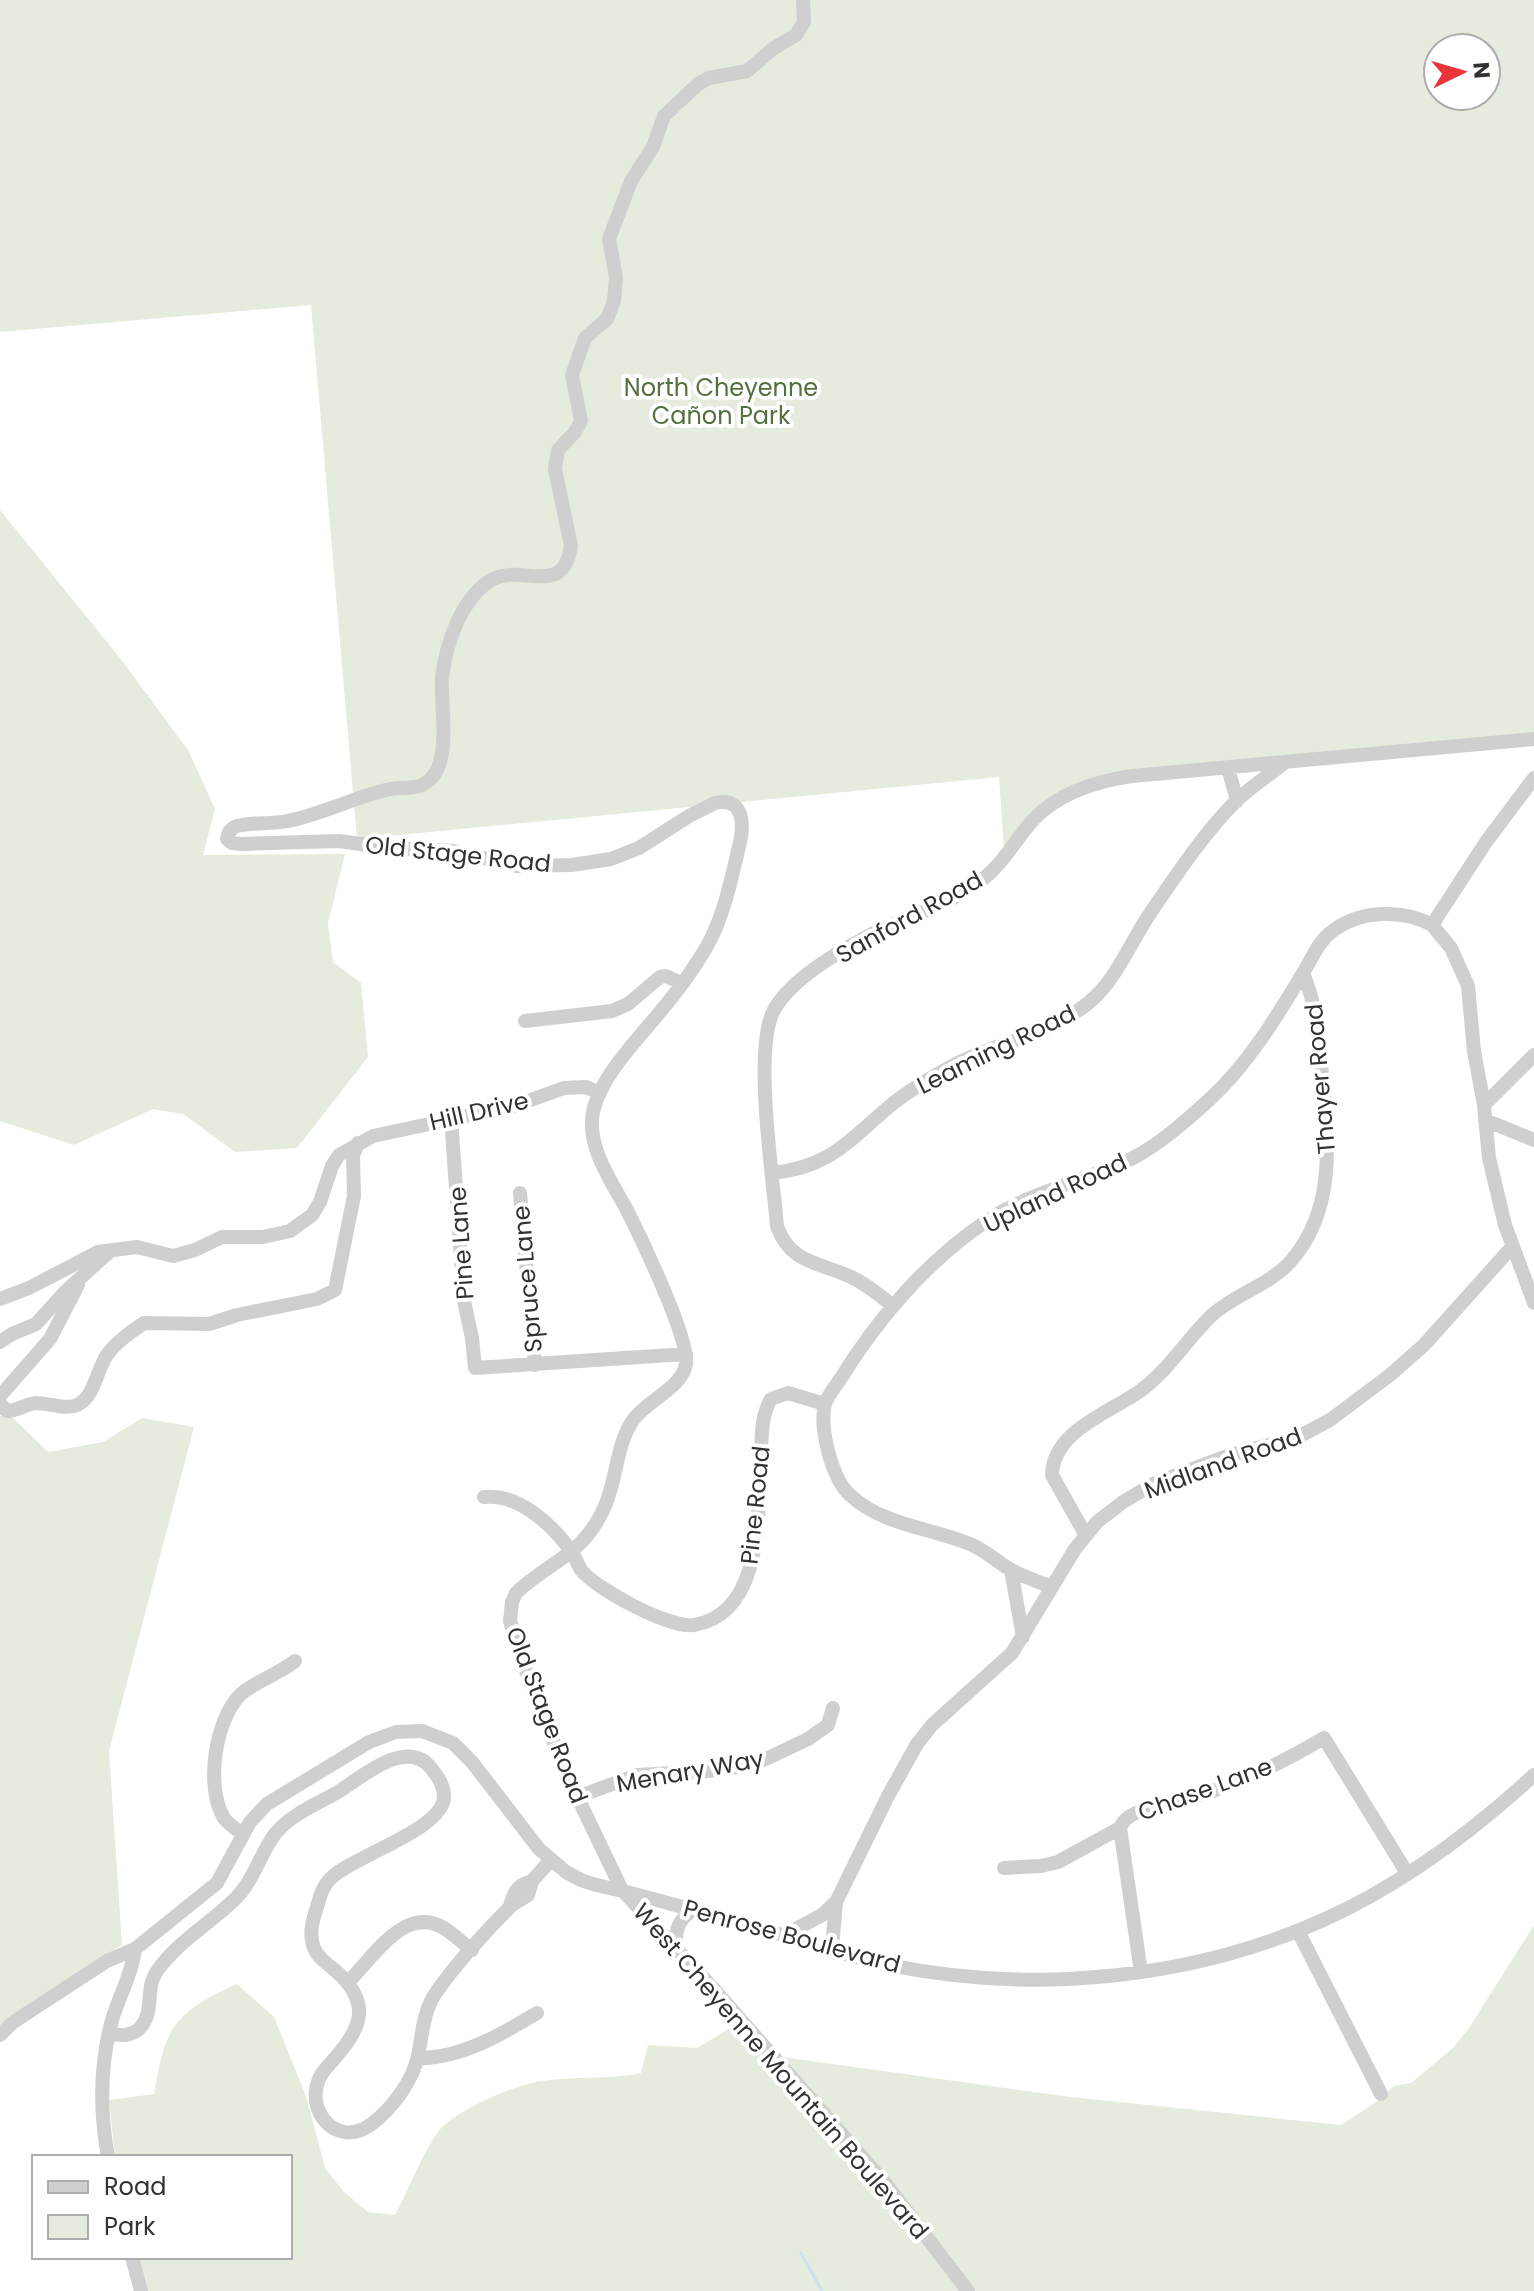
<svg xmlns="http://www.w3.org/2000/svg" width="1534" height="2291" viewBox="0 0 1534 2291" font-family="Poppins,sans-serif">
<rect width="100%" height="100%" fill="#fff"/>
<path fill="#e5ecde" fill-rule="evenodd" d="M0,0H1534V733L1112,772C1059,787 1034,803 1004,849L999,777L357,839L311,305L0,332ZM1438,48H1486V96H1438Z
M0,510L120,658L188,750L215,809L203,855L345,854L328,923L333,962L361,983L368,1057L297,1148L235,1152L183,1114L153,1109L74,1145L0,1121Z
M0,1416H11L48,1452L103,1442L142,1418L194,1427L109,1751L122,1945L0,2024Z
M1534,1925V2291H147L138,2257H290V2157H115L109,2100L154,2094C165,2026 175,2012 237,1984L274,2017L306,2096L325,2168L344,2192L368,2212L395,2215C408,2191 422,2154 438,2132C455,2110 514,2085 542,2081C575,2076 608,2080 641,2073L648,2045L697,2048L737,2024L782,2057L1070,2097L1341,2125L1375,2103L1394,2086L1411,2083L1453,2048L1469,2028Z"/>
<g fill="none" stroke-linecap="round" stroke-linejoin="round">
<path stroke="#cde0ee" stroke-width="3" d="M801,2253L822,2291"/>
<path stroke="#cfcfcf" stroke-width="14" d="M803,0L804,22L796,35L774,48L747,71L709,78L698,84L664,116L653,147L631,181L609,239L616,277L614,301L607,319L585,338L572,375L581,421L575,432L558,450L555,469L571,546C563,598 524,564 493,579C478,587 466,604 458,620C450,638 444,658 442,678C440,706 453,764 427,782C415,791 401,786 386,790C353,798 322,814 288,821C270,825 251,821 234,827L229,832L227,839L232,843L241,844L339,841L389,848L454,851L517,866L572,865L611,859L639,848L689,816L715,803C740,797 744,818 741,838C732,875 725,915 706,948C693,970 677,992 660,1012C638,1039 600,1077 593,1112C586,1147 612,1182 628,1212C641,1238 690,1340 686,1364C682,1388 646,1401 633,1420C616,1445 617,1479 605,1506C584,1555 550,1561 516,1593L512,1602L510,1621L525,1668L564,1769L622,1890L711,1986L886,2184L968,2291
M1228,768L1237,801
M1534,778L1486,842L1432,925L1451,948L1468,986L1474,1051L1484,1105L1489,1158L1505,1225L1534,1303
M525,1021L612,1011L628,1004L660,977L666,976L681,983
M1484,1105L1534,1055
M451,1118L464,1301L472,1338L475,1368L686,1354
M1485,1120L1534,1140
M773,1173C832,1166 848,1141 891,1105C911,1089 935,1075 958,1063C1004,1040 1061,1032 1098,994C1120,971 1133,938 1151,912C1177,874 1204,833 1236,801C1251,787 1268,776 1284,763
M520,1193L535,1365
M0,1299L29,1288L98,1252L137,1247L173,1256L195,1250L222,1237H263L290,1231L312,1215L320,1202L332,1166L339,1155L373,1136L514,1106L564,1088L586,1087L600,1093
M893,1306C882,1297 870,1287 857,1280C825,1262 791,1267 777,1226C773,1177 753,1048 774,1010C791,979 843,949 874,933C908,916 947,906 978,883C1002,866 1015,840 1034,819C1060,792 1097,781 1132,776L1534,739
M0,1342L12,1334L36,1324L65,1292L109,1252
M0,1396L50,1339L78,1285
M0,1404L7,1411C18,1411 25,1404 36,1403C50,1403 67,1411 79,1404C95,1395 97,1369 107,1355C116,1342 131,1332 144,1323L209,1324L237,1315L317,1299L335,1290L354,1196L353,1156L358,1143
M484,1497C519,1493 554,1526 573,1554C576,1559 578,1565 581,1570C596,1589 670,1629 694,1625C766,1613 757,1508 761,1452C762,1434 761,1416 771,1399L788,1393L825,1404
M1085,1534L1052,1475C1053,1431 1109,1413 1140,1391C1170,1369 1186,1340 1211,1316C1236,1293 1269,1286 1291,1261C1337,1208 1328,1139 1322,1074C1319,1039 1317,1006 1303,973
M1011,1570L1023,1637
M1052,1587C1039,1582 1025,1577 1013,1571C998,1563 988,1552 972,1545C933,1528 883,1526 850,1495C832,1479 819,1428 825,1404C827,1396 836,1386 841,1378C878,1318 928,1260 988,1220C1032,1191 1086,1181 1133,1158C1160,1144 1187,1120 1210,1099C1248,1064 1276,1018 1303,973C1313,957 1318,941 1334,930C1361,910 1404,909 1432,925
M577,1797L637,1775L708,1771L744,1766L768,1758L808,1739L828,1725L833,1708
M243,1834C236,1829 229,1825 224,1818C205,1787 215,1719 241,1694C254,1682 279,1674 295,1661
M1004,1868L1041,1866L1058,1862L1120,1828
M510,1906C514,1892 517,1885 532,1881
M1298,1931L1381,2094
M785,1935L822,1915L836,1902L888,1796L917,1744L932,1725L1012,1653L1075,1549L1097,1522L1123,1502L1155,1483L1227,1456L1298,1437L1330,1420L1390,1375L1424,1345L1512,1247
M675,1947C676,1929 678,1920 693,1910
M832,1949L836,1902
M1141,1972L1120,1828C1127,1811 1147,1810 1163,1806C1220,1792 1274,1768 1324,1738L1407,1873
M348,1982C373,1958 403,1906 442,1927C453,1933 462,1943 472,1950
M109,2034C120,2035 130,2037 139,2029C156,2012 144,1989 157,1971C178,1941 211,1923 236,1898C254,1880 260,1854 275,1834C290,1815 317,1804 338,1792C362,1777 407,1737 431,1768C438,1777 444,1785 444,1797C443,1830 352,1856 330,1879C322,1887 320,1897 317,1907C313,1919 309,1932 313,1945C316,1957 328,1964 337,1972C377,2008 356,2035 327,2067C296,2101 334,2154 373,2123C393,2107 412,2082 418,2056C422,2038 422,2019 431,2001C444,1977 487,1930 508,1909C513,1903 521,1900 528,1895L532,1881L550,1861
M0,2035L12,2023L107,1961L135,1949L217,1883L250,1822L267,1804L369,1742L396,1732L422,1731L453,1743L472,1762L539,1849L566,1872L581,1880C596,1886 611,1888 627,1892C664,1902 701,1912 738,1922C788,1935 838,1955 889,1965C1031,1994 1188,1980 1321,1921C1400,1886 1471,1833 1534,1775
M418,2058C460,2059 502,2034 537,2013
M108,2157C100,2113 100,2064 112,2020C119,1996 132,1974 135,1949
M132,2257L141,2291"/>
</g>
<g text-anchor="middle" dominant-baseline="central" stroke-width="8" stroke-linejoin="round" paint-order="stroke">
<g font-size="24" fill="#53703e" stroke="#fff">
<text x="721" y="387">North Cheyenne<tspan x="721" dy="28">Cañon Park</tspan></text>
</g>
<g font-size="24" fill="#323232" stroke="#fff">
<text transform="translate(458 854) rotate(6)">Old Stage Road</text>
<text transform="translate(909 917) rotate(-29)">Sanford Road</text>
<text transform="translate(996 1049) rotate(-26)">Leaming Road</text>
<text transform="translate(1320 1079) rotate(-95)">Thayer Road</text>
<text transform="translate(479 1111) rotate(-13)">Hill Drive</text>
<text transform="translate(1055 1193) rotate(-25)">Upland Road</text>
<text transform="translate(461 1243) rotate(-94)">Pine Lane</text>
<text transform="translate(527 1279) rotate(-95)">Spruce Lane</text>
<text transform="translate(1223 1463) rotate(-20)">Midland Road</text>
<text transform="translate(755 1505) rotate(-84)">Pine Road</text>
<text transform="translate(547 1715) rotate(69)">Old Stage Road</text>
<text transform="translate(690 1771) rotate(-10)">Menary Way</text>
<text transform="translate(1205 1789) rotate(-20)">Chase Lane</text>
<text transform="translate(792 1936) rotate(15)">Penrose Boulevard</text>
<text transform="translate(781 2071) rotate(49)">West Cheyenne Mountain Boulevard</text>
</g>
</g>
<rect x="32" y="2155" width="260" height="104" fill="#ffffff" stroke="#adadad" stroke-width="2"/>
<rect x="48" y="2181" width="40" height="12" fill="#cfcfcf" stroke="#adadad" stroke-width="2"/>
<text x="104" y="2195" font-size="24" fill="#323232">Road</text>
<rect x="48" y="2215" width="40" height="24" fill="#e5ecde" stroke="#adadad" stroke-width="2"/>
<text x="104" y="2235" font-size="24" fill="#323232">Park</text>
<g transform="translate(1462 72) rotate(85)"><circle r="38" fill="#ffffff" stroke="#adadad" stroke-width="2"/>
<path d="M0-6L14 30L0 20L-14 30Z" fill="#e9353a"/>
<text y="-12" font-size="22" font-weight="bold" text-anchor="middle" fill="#323232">N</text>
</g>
</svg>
